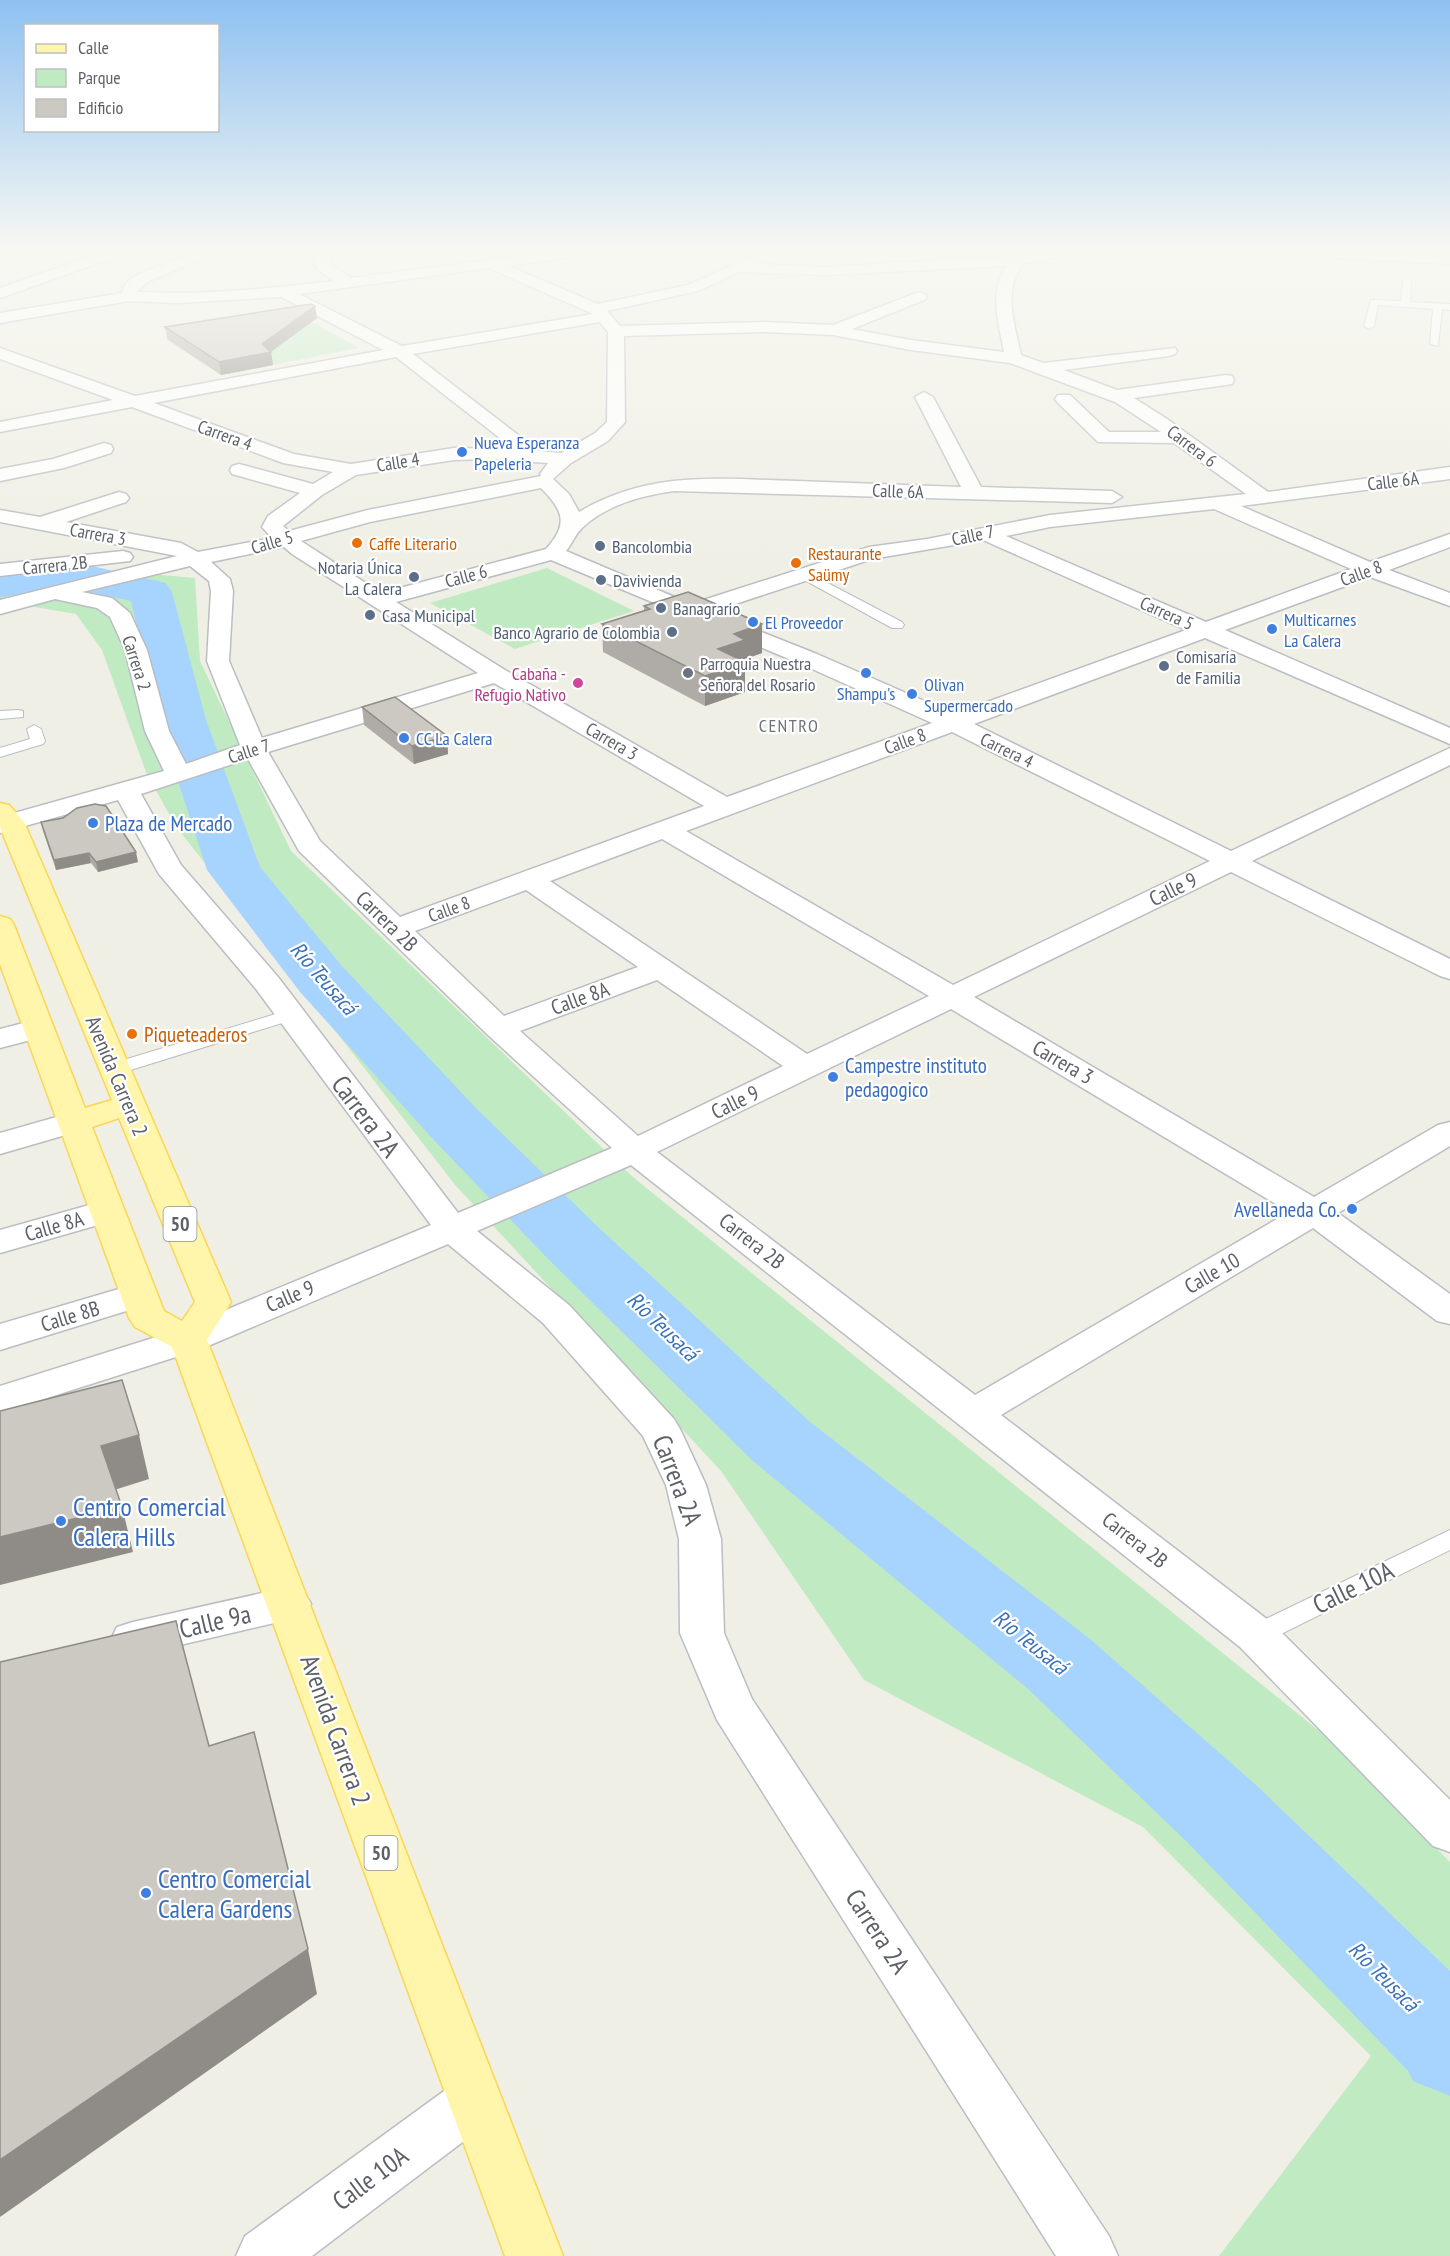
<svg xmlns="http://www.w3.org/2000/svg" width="1450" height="2256" viewBox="0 0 1450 2256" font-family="'PT Sans Narrow',sans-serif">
<rect width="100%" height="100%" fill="#f0efe5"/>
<path fill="#c0eac2" d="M303,317L359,348L221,375L166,339Z
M70,567L195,578L200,661L291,851L634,1178L1328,1738L1450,1862V2256H1219L1371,2056L1143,1827L864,1680L721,1471L456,1186L175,825L146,772L102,650L76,614L0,601V572Z
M547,568L634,611L515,649L430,603Z"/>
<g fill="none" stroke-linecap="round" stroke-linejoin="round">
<path fill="#a7d4ff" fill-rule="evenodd" d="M92,566L166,583L172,592L206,720L260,867L342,966L477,1109L598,1227L809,1421L1090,1639L1255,1784L1450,1971V2096L1413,2081L1408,2071L1187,1842L1028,1689L753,1461L548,1259L431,1137L300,992L207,870L158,720L131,601C86,590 46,590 0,597V571L29,567Z"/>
<g stroke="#babdc2" stroke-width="2">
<path id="lane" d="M104,253H115L111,256Z
M1407,278L1411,281L1410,302L1450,304V310L1442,309L1438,346L1430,344L1433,309L1378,305L1374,326L1369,329L1364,326L1371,300L1401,301L1403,281Z
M803,570L902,622L904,625L902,628H892L799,577V571Z
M18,710L23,711V717L0,719V711Z
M34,725L41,729L45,741L43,744L0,757V748L30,739L27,729Z
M289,1010L298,1015L295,1019L121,1073L114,1075L105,1069L107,1065Z
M1450,1530V1550L1265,1642L1256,1645L1247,1642L1243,1635L1247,1628Z"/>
</g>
<g stroke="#babdc2" stroke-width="3">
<path id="street" d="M100,253H120L118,256L0,298V288Z
M176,253H193L200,259L147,282L137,292C203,295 269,289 334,281L318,270L314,263L318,253H332L329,264L351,278L542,253H578L571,257L508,266L598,304L688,285L760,253L767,257L756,264L825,267L1064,253L1062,256L1023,264C1002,291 1015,325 1021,355L1043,363L1175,348L1177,351L1175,354L1169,356L1064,370L1117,390L1226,375L1232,376L1234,380L1232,384L1226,385L1134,398L1167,419L1268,492L1450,467V479L1241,506L1370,562L1450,534V547L1389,570L1450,593V606L1370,577L1225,630L1450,728V744L1205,638L974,724L1231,851L1450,748V765L1252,861L1450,959V979L1440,976L1231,872L974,997L1314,1197L1438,1125L1450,1122V1146L1338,1213L1450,1294V1324L1437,1321L1313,1228L1001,1415L1272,1623L1450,1800V1852L1433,1846L1240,1647L631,1165L477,1231L569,1305L674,1419L680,1429L706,1485L721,1539L724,1633L752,1699L1109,2236L1118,2256H1056L717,1720L680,1633L679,1539L666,1485L643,1436L543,1323L448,1244L201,1349L0,1413V1386L175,1331L431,1225L256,989L159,874L118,800L0,833V817L164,771L145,731L125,650L110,617L97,608L55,599L0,614V600L177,556L0,522V510L40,517L119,492L126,494L129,498L126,502L66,522L181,543L198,552L272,538L262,527L268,516L300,493L232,474L230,470L232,466L239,464L313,484L333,472L283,463L132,407L0,432V422L113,400L0,359V348L135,396L383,350L281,297L177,303L129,301L0,323V313L122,293C124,273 166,265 182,258ZM1007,266C988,291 999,324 1004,352L911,340L852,329L924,300L927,297L924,294L919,292L833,325L765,322L620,326L607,311L698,291L739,272L825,275ZM489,268L593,314L402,346L299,294ZM600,322L608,332L607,422L595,433L561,453L539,451L413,354ZM765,332L833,335L911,350L1010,363L1115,402L1161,432H1109L1070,395H1058L1055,399L1058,403L1098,442L1174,443L1246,494L1050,515L927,539L869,547L691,604L566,551C572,544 576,533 582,528C606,505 643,495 674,491L1112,503L1122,497L1112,491L981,487L933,397L924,392L915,397L961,487C906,485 851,483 797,481C718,479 650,470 579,512L569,494L553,479L571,463L608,441L625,422L624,336ZM396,357L514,449L454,448L351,464L294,454L154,403ZM491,459L548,463L540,474L541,476L368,510L289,531L283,526L322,495L356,475L454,460ZM541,488C563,510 569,524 546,549L381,593L301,541L370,522ZM1214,509L1351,569L1206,622L1006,536L1050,527ZM983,540L1186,630L954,714L817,654L711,612L872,559ZM284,547L292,554L478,673L262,738L229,661L233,591L230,579L211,562ZM551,560L801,664L932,723L727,797L505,670L396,602ZM190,566L209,581L211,591L207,661L240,745L186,764L169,731L147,650L130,613L112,598L82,592ZM494,683L704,806L400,917L320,841L268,752ZM952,732L1210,861L953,985L686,831ZM248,759L299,851L488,1035L612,1148L458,1213L278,977L181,865L141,794ZM662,839L929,996L807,1054L550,881ZM526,890L638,967L504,1016L415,931ZM657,980L783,1066L638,1136L520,1031ZM951,1009L1289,1212L975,1395L657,1152Z
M1318,253L1450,256V264L1325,257Z
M104,443L111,445L113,449L111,453L64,468L0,481V469L53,459Z
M123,551L130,553L133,557L130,561L0,576V564Z
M39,1019L50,1021L54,1028L50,1035L0,1048V1029Z
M74,1112L86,1115L90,1122L86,1129L0,1154V1133Z
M107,1200L119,1203L124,1211L119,1219L0,1253V1230Z
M139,1283L152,1287L157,1295L152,1303L0,1350V1324Z
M289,1587L304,1592L311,1604L304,1616L133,1656L117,1651L111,1639L117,1627L133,1622Z
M474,2075L493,2083L501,2101L493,2119L312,2256H236L245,2236L455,2083Z"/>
</g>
<g stroke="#fcd553" stroke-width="3">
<path id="primary" d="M0,803L9,805L24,822L231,1302L207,1340L563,2256H505L172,1347L135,1327L129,1318L0,964V916L10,919L14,925L85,1108L112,1100L0,827ZM119,1118L195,1302L182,1321L164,1311L92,1127Z"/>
</g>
<use href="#lane" fill="#fff" fill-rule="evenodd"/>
<use href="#street" fill="#fff" fill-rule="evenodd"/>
<use href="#primary" fill="#fff6ac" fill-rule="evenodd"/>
</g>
<path fill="#afaca7" d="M315,306L317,318L271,352L273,365L221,375L167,339L165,327Z
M644,606L762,624V653L745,659V692L705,706L603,652L602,624L644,610Z
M362,707L447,736L448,754L414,764L364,725Z
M63,818L138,862L98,872L91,863L56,870L43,831L41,822Z"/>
<path fill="#8f8c88" d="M315,306L317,318L269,353L271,352L273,365L221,375L219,362L262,344Z
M762,624V653L745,659V692L705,706V676L718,649L734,634Z
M447,736L448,754L414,764L412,746Z
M136,852L138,862L98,872L96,862Z
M89,853L91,863L56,870L54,860Z
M139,1435L149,1479L111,1491L101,1446Z
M122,1507L133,1552L0,1585V1537Z
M308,1949L317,1994L0,2217V2160Z"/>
<path fill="#ccc8c2" stroke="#8f8c88" stroke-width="1.5" d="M311,304L315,306L262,344L271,352L219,362L165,327Z
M688,592L762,624L734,634L745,640L718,649L745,662L705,676L602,624L650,609L644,606Z
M395,697L447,736L412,746L362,707Z
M95,804L106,806L136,852L96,862L89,853L54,860L41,822L63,818L77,808Z
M122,1380L139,1435L101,1446L122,1507L0,1537V1411Z
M176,1621L209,1746L254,1732L308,1949L0,2160V1662Z"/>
<linearGradient id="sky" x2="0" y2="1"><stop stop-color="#8ec1f1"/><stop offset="0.44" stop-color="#f8f8f3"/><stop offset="1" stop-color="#f8f8f3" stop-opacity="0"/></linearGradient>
<rect width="1450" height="569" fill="url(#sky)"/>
<g fill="#3f7fe0" stroke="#fff" stroke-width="2">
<circle cx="462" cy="452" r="6"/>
<circle cx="753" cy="622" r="6"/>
<circle cx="1272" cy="629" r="6"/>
<circle cx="866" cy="673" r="6"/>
<circle cx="912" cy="694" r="6"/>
<circle cx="404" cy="738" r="6"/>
<circle cx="93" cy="823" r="6"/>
<circle cx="833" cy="1077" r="6"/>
<circle cx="1352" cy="1209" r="6"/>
<circle cx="61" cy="1521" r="6"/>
<circle cx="146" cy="1893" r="6"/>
</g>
<g fill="#e8710a" stroke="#fff" stroke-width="2">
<circle cx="357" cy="543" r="6"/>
<circle cx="796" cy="563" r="6"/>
<circle cx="132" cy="1034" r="6"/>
</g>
<g fill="#5c6f8a" stroke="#fff" stroke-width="2">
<circle cx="600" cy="546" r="6"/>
<circle cx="414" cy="577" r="6"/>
<circle cx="601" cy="580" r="6"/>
<circle cx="661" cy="608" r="6"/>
<circle cx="370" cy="615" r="6"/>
<circle cx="672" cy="632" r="6"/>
<circle cx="1164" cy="666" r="6"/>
</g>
<circle fill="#6b7280" stroke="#fff" stroke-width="2" cx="688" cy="673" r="6"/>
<circle fill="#d1479c" stroke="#fff" stroke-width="2" cx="578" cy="683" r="6"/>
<g text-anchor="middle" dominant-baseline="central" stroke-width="4.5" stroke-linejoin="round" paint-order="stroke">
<g font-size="18" fill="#5d6167" stroke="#fff">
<text transform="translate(225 435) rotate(20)">Carrera 4</text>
<text transform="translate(1192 446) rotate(37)">Carrera 6</text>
<text transform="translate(398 462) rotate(-9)">Calle 4</text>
<text transform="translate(1393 481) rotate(-7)">Calle 6A</text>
<text transform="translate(898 491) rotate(2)">Calle 6A</text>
<text transform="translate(98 534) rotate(10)">Carrera 3</text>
<text transform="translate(973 535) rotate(-12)">Calle 7</text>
<text transform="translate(272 542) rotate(-16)">Calle 5</text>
<text transform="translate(55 565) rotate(-6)">Carrera 2B</text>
<text transform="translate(1361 573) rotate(-20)">Calle 8</text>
<text transform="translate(466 576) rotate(-15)">Calle 6</text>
<text transform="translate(1167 613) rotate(24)">Carrera 5</text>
<text transform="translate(137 663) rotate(72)">Carrera 2</text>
<text transform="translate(612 741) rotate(30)">Carrera 3</text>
<text transform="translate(905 741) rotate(-20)">Calle 8</text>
<text transform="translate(1007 750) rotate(26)">Carrera 4</text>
<text transform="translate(249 751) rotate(-18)">Calle 7</text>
<text transform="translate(449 909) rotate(-20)">Calle 8</text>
</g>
<g font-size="18" fill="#366cbe" stroke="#fff" text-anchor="start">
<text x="474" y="442">Nueva Esperanza<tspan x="474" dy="21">Papeleria</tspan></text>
<text x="1284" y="619">Multicarnes<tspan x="1284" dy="21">La Calera</tspan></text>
<text x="765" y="622">El Proveedor</text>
<text x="924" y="684">Olivan<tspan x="924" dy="21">Supermercado</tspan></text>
<text x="866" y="693" text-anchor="middle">Shampu's</text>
<text x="416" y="738">CC La Calera</text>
</g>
<g font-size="18" fill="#c56008" stroke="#fff" text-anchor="start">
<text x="369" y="543">Caffe Literario</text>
<text x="808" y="553">Restaurante<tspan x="808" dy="21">Saümy</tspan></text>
</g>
<g font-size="18" fill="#4e5e75" stroke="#fff" text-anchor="start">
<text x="612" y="546">Bancolombia</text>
<text x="402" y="567" text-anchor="end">Notaria Única<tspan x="402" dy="21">La Calera</tspan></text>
<text x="613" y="580">Davivienda</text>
<text x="673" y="608">Banagrario</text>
<text x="382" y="615">Casa Municipal</text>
<text x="660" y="632" text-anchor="end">Banco Agrario de Colombia</text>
<text x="1176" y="656">Comisaría<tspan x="1176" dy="21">de Familia</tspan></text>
</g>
<g font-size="18" fill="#5b616d" stroke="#fff" text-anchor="start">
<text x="700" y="663">Parroquia Nuestra<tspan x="700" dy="21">Señora del Rosario</tspan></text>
</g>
<g font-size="18" fill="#b23c85" stroke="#fff" text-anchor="end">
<text x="566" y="673">Cabaña -<tspan x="566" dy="21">Refugio Nativo</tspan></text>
</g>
<g font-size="18" letter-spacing="1.5" fill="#6e7379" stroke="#fff">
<text x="789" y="725">CENTRO</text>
</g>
<g fill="#fff" stroke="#8e9095" stroke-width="1.5">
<rect x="163.5" y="1207" width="33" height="34" rx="4.5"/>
<rect x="364.5" y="1836" width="33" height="34" rx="4.5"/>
</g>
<g font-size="20" font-weight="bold" fill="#5d6167">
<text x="180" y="1224">50</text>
<text x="381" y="1853">50</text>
</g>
<g font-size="21" fill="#366cbe" stroke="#fff" text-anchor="start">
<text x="105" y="823">Plaza de Mercado</text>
<text x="845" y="1065">Campestre instituto<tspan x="845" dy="24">pedagogico</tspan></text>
<text x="1340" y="1209" text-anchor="end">Avellaneda Co.</text>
</g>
<g font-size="21" fill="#5d6167" stroke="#fff">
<text transform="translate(1173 889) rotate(-26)">Calle 9</text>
<text transform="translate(387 921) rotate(44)">Carrera 2B</text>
<text transform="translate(580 998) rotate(-20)">Calle 8A</text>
<text transform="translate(1063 1062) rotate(30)">Carrera 3</text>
<text transform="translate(117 1076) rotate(67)">Avenida Carrera 2</text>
<text transform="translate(735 1102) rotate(-26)">Calle 9</text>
<text transform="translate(54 1226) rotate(-16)">Calle 8A</text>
<text transform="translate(752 1241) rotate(38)">Carrera 2B</text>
<text transform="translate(1212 1273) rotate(-30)">Calle 10</text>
<text transform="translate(290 1296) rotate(-23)">Calle 9</text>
<text transform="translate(70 1316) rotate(-17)">Calle 8B</text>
<text transform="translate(1135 1540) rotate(38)">Carrera 2B</text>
</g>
<g font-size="21" fill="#c56008" stroke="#fff" text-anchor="start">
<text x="144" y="1034">Piqueteaderos</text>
</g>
<g font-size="22" font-style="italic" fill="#3a72ba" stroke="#fff">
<text transform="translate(324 978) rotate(49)">Río Teusacá</text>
<text transform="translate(663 1326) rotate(44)">Río Teusacá</text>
<text transform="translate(1031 1642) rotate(39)">Río Teusacá</text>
<text transform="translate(1384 1976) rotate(45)">Río Teusacá</text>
</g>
<g font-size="26" fill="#5d6167" stroke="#fff">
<text transform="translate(366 1116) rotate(53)">Carrera 2A</text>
<text transform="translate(678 1480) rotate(69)">Carrera 2A</text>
<text transform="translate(1353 1587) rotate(-26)">Calle 10A</text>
<text transform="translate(215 1621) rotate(-13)">Calle 9a</text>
<text transform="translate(336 1730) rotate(70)">Avenida Carrera 2</text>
<text transform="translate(878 1931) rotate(57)">Carrera 2A</text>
<text transform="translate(370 2178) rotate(-37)">Calle 10A</text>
</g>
<g font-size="26" fill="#366cbe" stroke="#fff" text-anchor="start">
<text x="73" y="1506">Centro Comercial<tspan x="73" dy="30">Calera Hills</tspan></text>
<text x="158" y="1878">Centro Comercial<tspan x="158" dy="30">Calera Gardens</tspan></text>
</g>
</g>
<rect x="24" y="24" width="195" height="108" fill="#ffffff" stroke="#bec0c2" stroke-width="1.5"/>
<rect x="36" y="44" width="30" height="9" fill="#fff6ac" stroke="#bec0c2" stroke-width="1.5"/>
<text x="78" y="54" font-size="18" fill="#5d6167">Calle</text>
<rect x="36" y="69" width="30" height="18" fill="#c0eac2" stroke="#bec0c2" stroke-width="1.5"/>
<text x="78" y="84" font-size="18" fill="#5d6167">Parque</text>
<rect x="36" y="99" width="30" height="18" fill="#ccc8c2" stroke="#bec0c2" stroke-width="1.5"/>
<text x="78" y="114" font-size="18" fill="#5d6167">Edificio</text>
</svg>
